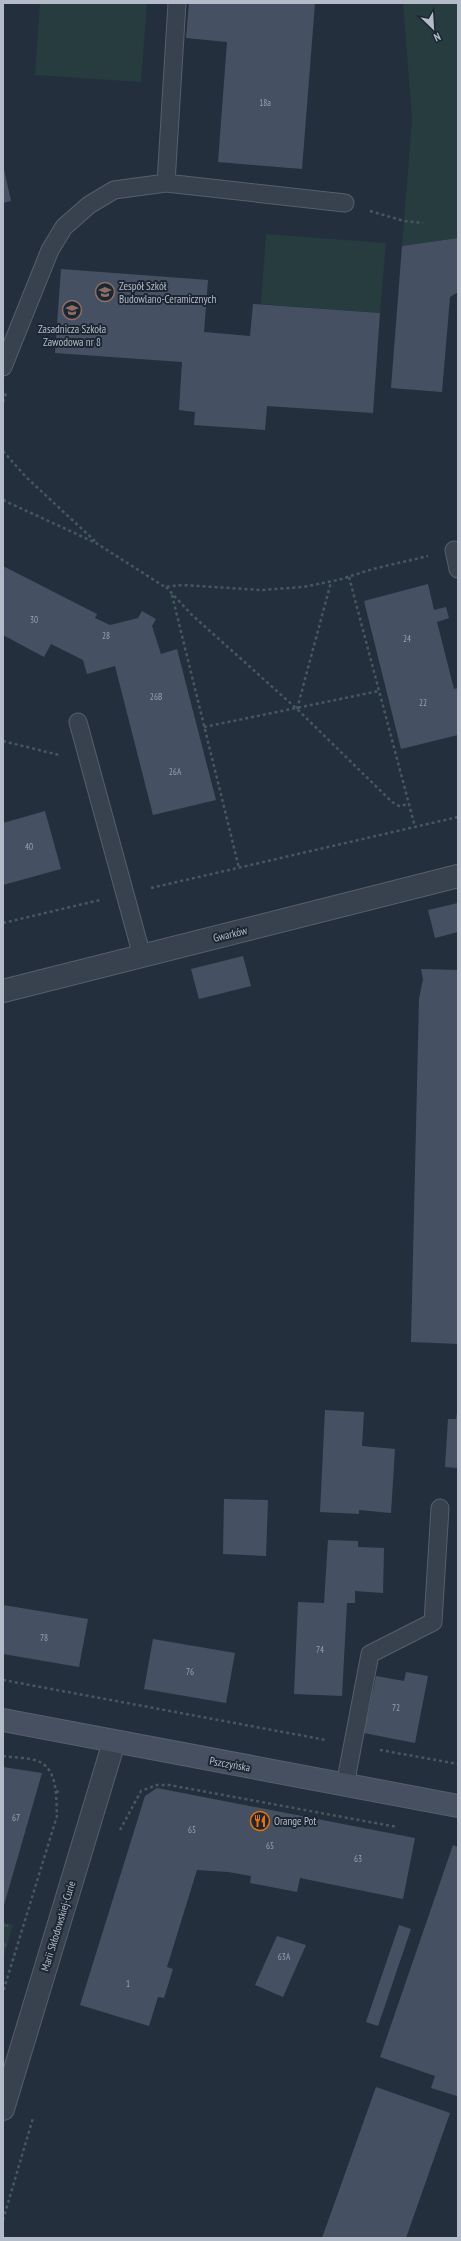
<svg xmlns="http://www.w3.org/2000/svg" width="461" height="2241" viewBox="0 0 461 2241" font-family="'PT Sans Narrow',sans-serif">
<defs>
<pattern id="grass-tufts" width="24" height="20" patternUnits="userSpaceOnUse"><rect width="24" height="20" fill="#263c3f"/><path d="M3 7l-1-3M5 7V3M7 7l1-3M15 17l-1-3M17 17v-4M19 17l1-3" fill="none" stroke="#435659"/></pattern>
</defs>
<rect width="100%" height="100%" fill="#242f3e"/>
<path fill="url(#grass-tufts)" d="M3,1923L13,1925L3,1959Z"/>
<path fill="#263c3f" d="M40,3H147L141,82L35,75Z
M403,3H458V238L402,246L412,119Z
M266,234L386,243L380,313L261,304Z"/>
<path fill="#455162" d="M189,3H315L302,169L218,162L227,42L186,38Z
M3,165L11,201L3,203Z
M458,238V292L450,297L442,392L391,388L402,246Z
M61,269L208,280L204,332L250,336L253,304L380,313L373,413L267,406L265,430L194,425L195,412L179,410L182,362L55,353Z
M3,566L97,614L95,618L110,625L138,618L142,611L156,619L152,626L161,654L177,649L216,800L153,815L115,666L87,674L83,660L51,644L44,657L3,635Z
M428,584L434,610L446,607L449,618L437,622L454,689L458,688V735L401,749L364,601Z
M45,811L61,869L3,885V823Z
M458,903V932L435,938L428,910Z
M243,956L251,986L199,999L191,969Z
M421,969L458,970V1344L411,1342L419,999L423,979Z
M325,1410L364,1412L362,1446L395,1449L391,1513L359,1510V1514L320,1512Z
M457,1413L458,1468L445,1467L448,1419H456Z
M224,1499L268,1500L266,1556L223,1554Z
M328,1540L358,1541V1547L384,1548L383,1593L355,1591V1603H347L342,1696L294,1694L298,1602L324,1603Z
M3,1605L88,1619L79,1667L3,1654Z
M153,1639L235,1653L226,1703L144,1689Z
M406,1672L428,1676L415,1743L364,1733L376,1676L404,1681Z
M3,1767L42,1773L4,1905H3Z
M157,1788L415,1838L403,1899L300,1878L297,1892L250,1883L251,1876L228,1872L197,1870L167,1967L173,1969L164,1998L158,1997L149,2026L80,2005L145,1796Z
M453,1845L458,1847L457,2096L431,2088L435,2076L380,2057Z
M399,1925L411,1929L378,2026L366,2022Z
M277,1936L306,1945L283,1997L255,1985Z
M376,2087L450,2113L406,2238H322Z"/>
<g fill="none" stroke-linecap="round" stroke-linejoin="round">
<g stroke="#565f6c" stroke-width="19">
<path id="service" d="M166,183L177,3
M3,367L50,250L64,227L89,205L114,190L166,183L345,203
M454,550L458,569
M78,722L142,956
M345,1785L370,1654L433,1622L440,1508"/>
</g>
<g stroke="#565f6c" stroke-width="24">
<path id="tertiary" d="M3,991L458,876
M3,2109L114,1742"/>
</g>
<g stroke="#565f6c" stroke-width="24">
<path id="secondary" d="M3,1720L458,1806"/>
</g>
<path stroke="#44595c" stroke-width="2.5" stroke-dasharray="3 3" stroke-linecap="butt" d="M370,211L404,221L423,223
M3,402L6,393
M3,451L26,477L95,541
M3,500L96,543L165,587L182,585L261,590L303,587L338,580L373,569L428,556
M349,577L415,827
M166,587L192,615L297,709L392,802L399,806L409,804
M172,595L239,868
M297,709L331,582
M204,727L379,691
M3,741L59,755
M151,888L458,817
M3,923L100,900
M3,1680L326,1740
M380,1750L458,1764
M3,1756C14,1758 31,1757 40,1762C58,1771 56,1798 57,1816L3,1992
M56,1791L61,1793
M120,1830L141,1791L157,1785H169L397,1827
M3,2220L33,2118"/>
<use href="#service" stroke="#38414e" stroke-width="17"/>
<use href="#tertiary" stroke="#38414e" stroke-width="22"/>
<use href="#secondary" stroke="#465061" stroke-width="22"/>
</g>
<defs>
<g id="school-ring" transform="scale(1)"><circle r="9.5" fill="#1d2633" stroke="#8d6e63" stroke-width="1.5"/><path d="M0-5L7-2L0 1L-7-2ZM-4 1L0 2.5L4 1V4Q0 6-4 4Z" fill="#8d6e63"/></g>
<g id="restaurant-ring" transform="scale(1)"><circle r="9.5" fill="#1d2633" stroke="#e8710a" stroke-width="1.5"/><path d="M-5-6h1v4h1v-4h1v4h1v-4h1v5L-1.5 .5V6h-2V.5L-5-1ZM5-6V6H3V1.5H1.5Q1.5-4 5-6Z" fill="#e8710a"/></g>
</defs>
<g fill-rule="evenodd">
<use href="#school-ring" x="105" y="292"/>
<use href="#school-ring" x="72" y="310"/>
<use href="#restaurant-ring" x="260" y="1821"/>
</g>
<g text-anchor="middle" dominant-baseline="central" stroke-width="4" stroke-linejoin="round" paint-order="stroke">
<g font-size="9" fill="#98a1af">
<text x="265" y="102">18a</text>
<text x="34" y="619">30</text>
<text x="106" y="635">28</text>
<text x="407" y="638">24</text>
<text x="156" y="696">26B</text>
<text x="423" y="702">22</text>
<text x="175" y="771">26A</text>
<text x="29" y="846">40</text>
<text x="44" y="1637">78</text>
<text x="320" y="1649">74</text>
<text x="190" y="1671">76</text>
<text x="396" y="1707">72</text>
<text x="16" y="1817">67</text>
<text x="192" y="1829">65</text>
<text x="270" y="1845">65</text>
<text x="358" y="1858">63</text>
<text x="284" y="1956">63A</text>
<text x="128" y="1983">1</text>
</g>
<g font-size="11" fill="#b4bcc9" stroke="#1d2633" text-anchor="start">
<text x="119" y="286">Zespół Szkół<tspan x="119" dy="13">Budowlano-Ceramicznych</tspan></text>
<text x="72" y="329" text-anchor="middle">Zasadnicza Szkoła<tspan x="72" dy="13">Zawodowa nr 8</tspan></text>
<text x="274" y="1821">Orange Pot</text>
</g>
<g font-size="11" fill="#b4bcc9" stroke="#1d2633">
<text transform="translate(230 934) rotate(-14)">Gwarków</text>
<text transform="translate(230 1764) rotate(10)">Pszczyńska</text>
<text transform="translate(58 1926) rotate(-73)">Marii Skłodowskiej-Curie</text>
</g>
</g>
<rect width="461" height="2241" fill="none" stroke="#b4bcc9" stroke-width="8"/>
<g transform="translate(433 28) rotate(155)" stroke="#1d2633" stroke-width="3" paint-order="stroke">
<path d="M0-3L7 15L0 10L-7 15Z" fill="#b4bcc9"/>
<text y="-6" font-size="11" font-weight="bold" text-anchor="middle" fill="#b4bcc9">N</text>
</g>
</svg>
